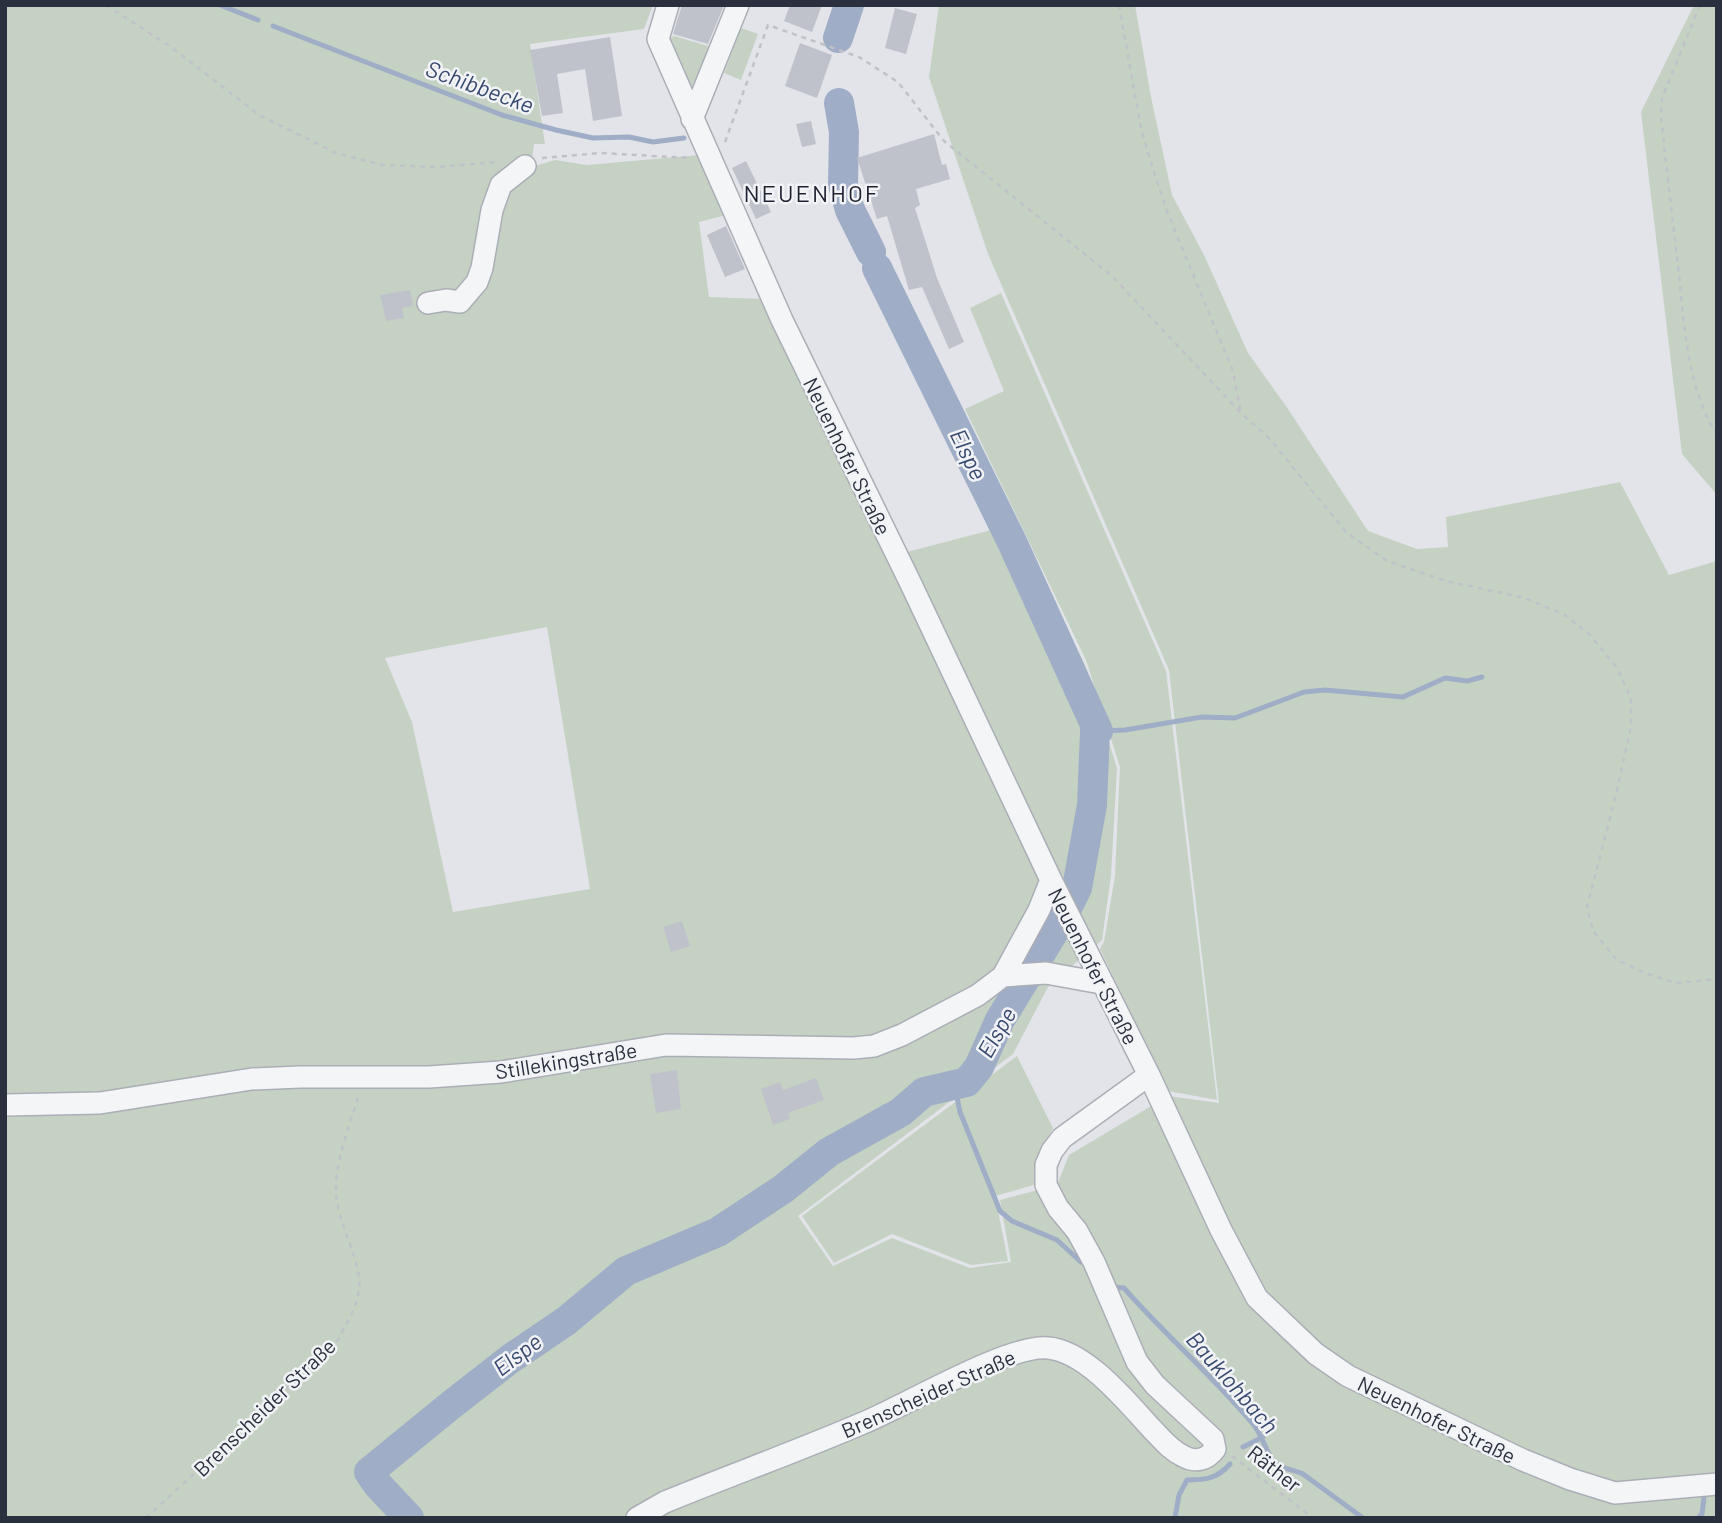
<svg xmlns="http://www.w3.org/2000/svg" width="1722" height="1523" viewBox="0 0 1722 1523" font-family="Barlow,sans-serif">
<rect width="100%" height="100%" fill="#e2e4e9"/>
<path fill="#c5d2c3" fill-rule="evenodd" d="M5,5H653L644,29L530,44L545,144H534L531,167L555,160L587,165L700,155L726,215L699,222L709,297L763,299L888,557L1014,524L1084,663L1117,768L1111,875L1102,940L1048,987L1013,1054L798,1216L833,1266L892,1238L970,1268L1011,1262L1000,1200L1057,1185L1069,1155L1168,1096L1219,1103L1169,670L988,254L929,77L939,5H1135L1151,97L1172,195L1204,255L1248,353L1286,406L1368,531L1417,549L1448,547L1446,517L1620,482L1669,575L1717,561V1518H5ZM547,627L590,889L453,912L412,722L385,658Z
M1694,5H1717V495L1682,454L1641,112Z
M741,28L758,34L741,80L724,73Z
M674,36L708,46L697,87L686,83L671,48V38Z
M1001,293L1166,671L1217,1100L1168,1091L1100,949L1104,942L1115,876L1120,767L1086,660L965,409L1004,391L970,308Z
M1017,1056L1053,1128L1042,1149L1037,1184L995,1196L1008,1261L971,1265L892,1234L834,1263L802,1216Z"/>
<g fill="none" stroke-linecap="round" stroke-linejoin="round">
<path stroke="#a0adc6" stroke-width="5" d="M220,5L258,20
M273,26L502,115L556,130L593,138L629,137L653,142L684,138
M1098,731L1125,730L1202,717L1235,718L1304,692L1325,690L1403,697L1445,678L1467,681L1482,677
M954,1083L960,1112L1000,1211L1012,1221L1057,1240L1081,1262
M1113,1287L1124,1288C1165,1335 1213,1376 1253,1424C1263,1436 1265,1450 1274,1462C1279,1469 1294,1469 1303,1474L1363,1518
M1243,1447L1263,1437
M1175,1518L1179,1495L1187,1480C1205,1480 1217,1479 1230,1464
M1698,1518L1702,1514L1704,1497"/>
<path stroke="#a0adc6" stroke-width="30" d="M838,38L849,5
M839,103L844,132L843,185L850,210L871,252
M409,1518L378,1485L369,1472L451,1405L510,1359L566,1321L626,1271L718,1232L783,1189L829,1152L901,1112L924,1092L967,1082L979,1067L1000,1020L1061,920L1077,888L1092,805L1095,731H1098L1012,542L877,268"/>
</g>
<path fill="#bfc2cb" d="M682,5H724L708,44L673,34Z
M790,5H822L812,32L784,21Z
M895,8L917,14L906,54L885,48Z
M610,37L622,116L593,121L585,69L557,74L563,113L542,116L530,50Z
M800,43L832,55L817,98L785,86Z
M811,121L816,144L802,147L796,124Z
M934,134L942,165L946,164L950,179L916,189L920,205L915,208L937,278L964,342L949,349L922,287L909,290L887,216L877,219L857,158Z
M746,161L771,212L756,219L732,168Z
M726,226L745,269L725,277L707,235Z
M410,290L413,306L402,308L404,318L386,321L380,295Z
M682,921L690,946L671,952L663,927Z
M677,1070L681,1109L656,1113L650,1074Z
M816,1078L824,1100L788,1113L790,1119L773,1125L761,1089L780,1082L783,1090Z"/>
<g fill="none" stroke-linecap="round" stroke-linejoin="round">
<g stroke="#abaeb6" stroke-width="24">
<path id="minor" d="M668,5L658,39L782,320L910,582L1051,880L1149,1075L1221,1230L1257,1298L1316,1354L1348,1376L1523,1460L1570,1479L1615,1493L1717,1484
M692,119L738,5
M428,303L446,300L460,302L477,282L482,268L492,210L501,185L525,166
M1003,976L1046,973L1101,983
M5,1105L100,1103L252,1079L300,1077H429L501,1072L666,1045L854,1048L874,1046L902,1035L978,995L1003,976L1039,910L1051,880
M637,1518L665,1502C731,1475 798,1451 863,1423C905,1406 1008,1344 1048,1348C1086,1351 1127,1402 1151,1428C1161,1438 1170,1450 1183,1456C1195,1463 1207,1460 1215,1449L1213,1439L1155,1385L1137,1362L1094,1262L1077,1231L1058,1208L1046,1185V1165L1052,1151L1062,1138L1149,1075"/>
</g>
<path stroke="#c0c2c7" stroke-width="2.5" stroke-dasharray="5 5" stroke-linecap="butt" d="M106,5L171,47L259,115L336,153L382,165L437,167L498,162
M1119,5L1141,129L1152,166L1166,209L1233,371L1241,413
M1700,5L1662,98L1661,116C1666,165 1672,215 1678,265C1684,321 1686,386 1717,435
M725,142L768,25L859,57L898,82L944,141L1112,276L1241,413L1269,438L1346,532L1387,561L1446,581L1525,598L1565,615L1590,635L1617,668L1631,698V726L1616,795L1587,907L1593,931L1617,960L1645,973L1676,983L1717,979
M542,158L601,153L689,158
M1232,1456L1313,1518
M146,1518L336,1343C346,1324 362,1301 359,1278C355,1246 334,1217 336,1184C338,1154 350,1123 359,1095"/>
<use href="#minor" stroke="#f4f5f7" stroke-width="21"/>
</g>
<g text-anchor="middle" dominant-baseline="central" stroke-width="5" stroke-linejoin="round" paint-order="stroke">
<g font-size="21" fill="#2b303f" stroke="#f1f3f6">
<text transform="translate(848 456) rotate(64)">Neuenhofer Straße</text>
<text transform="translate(1094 966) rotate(63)">Neuenhofer Straße</text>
<text transform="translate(566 1060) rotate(-9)">Stillekingstraße</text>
<text transform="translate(928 1393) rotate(-24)">Brenscheider Straße</text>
<text transform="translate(264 1407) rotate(-44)">Brenscheider Straße</text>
<text transform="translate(1437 1419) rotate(26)">Neuenhofer Straße</text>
<text transform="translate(1275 1468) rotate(38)">Räther</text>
</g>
<g font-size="23" font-style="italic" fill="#394a70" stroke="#f1f3f6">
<text transform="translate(480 86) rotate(20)">Schibbecke</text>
<text transform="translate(969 454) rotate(64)">Elspe</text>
<text transform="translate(996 1032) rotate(-60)">Elspe</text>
<text transform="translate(517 1354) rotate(-37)">Elspe</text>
<text transform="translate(1233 1382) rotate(49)">Bauklohbach</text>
</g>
<g font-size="24" letter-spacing="2" fill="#1d2130" stroke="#f1f3f6">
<text x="812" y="192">NEUENHOF</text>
</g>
</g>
<rect width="1722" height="1523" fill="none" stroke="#2b303f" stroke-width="14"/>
</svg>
